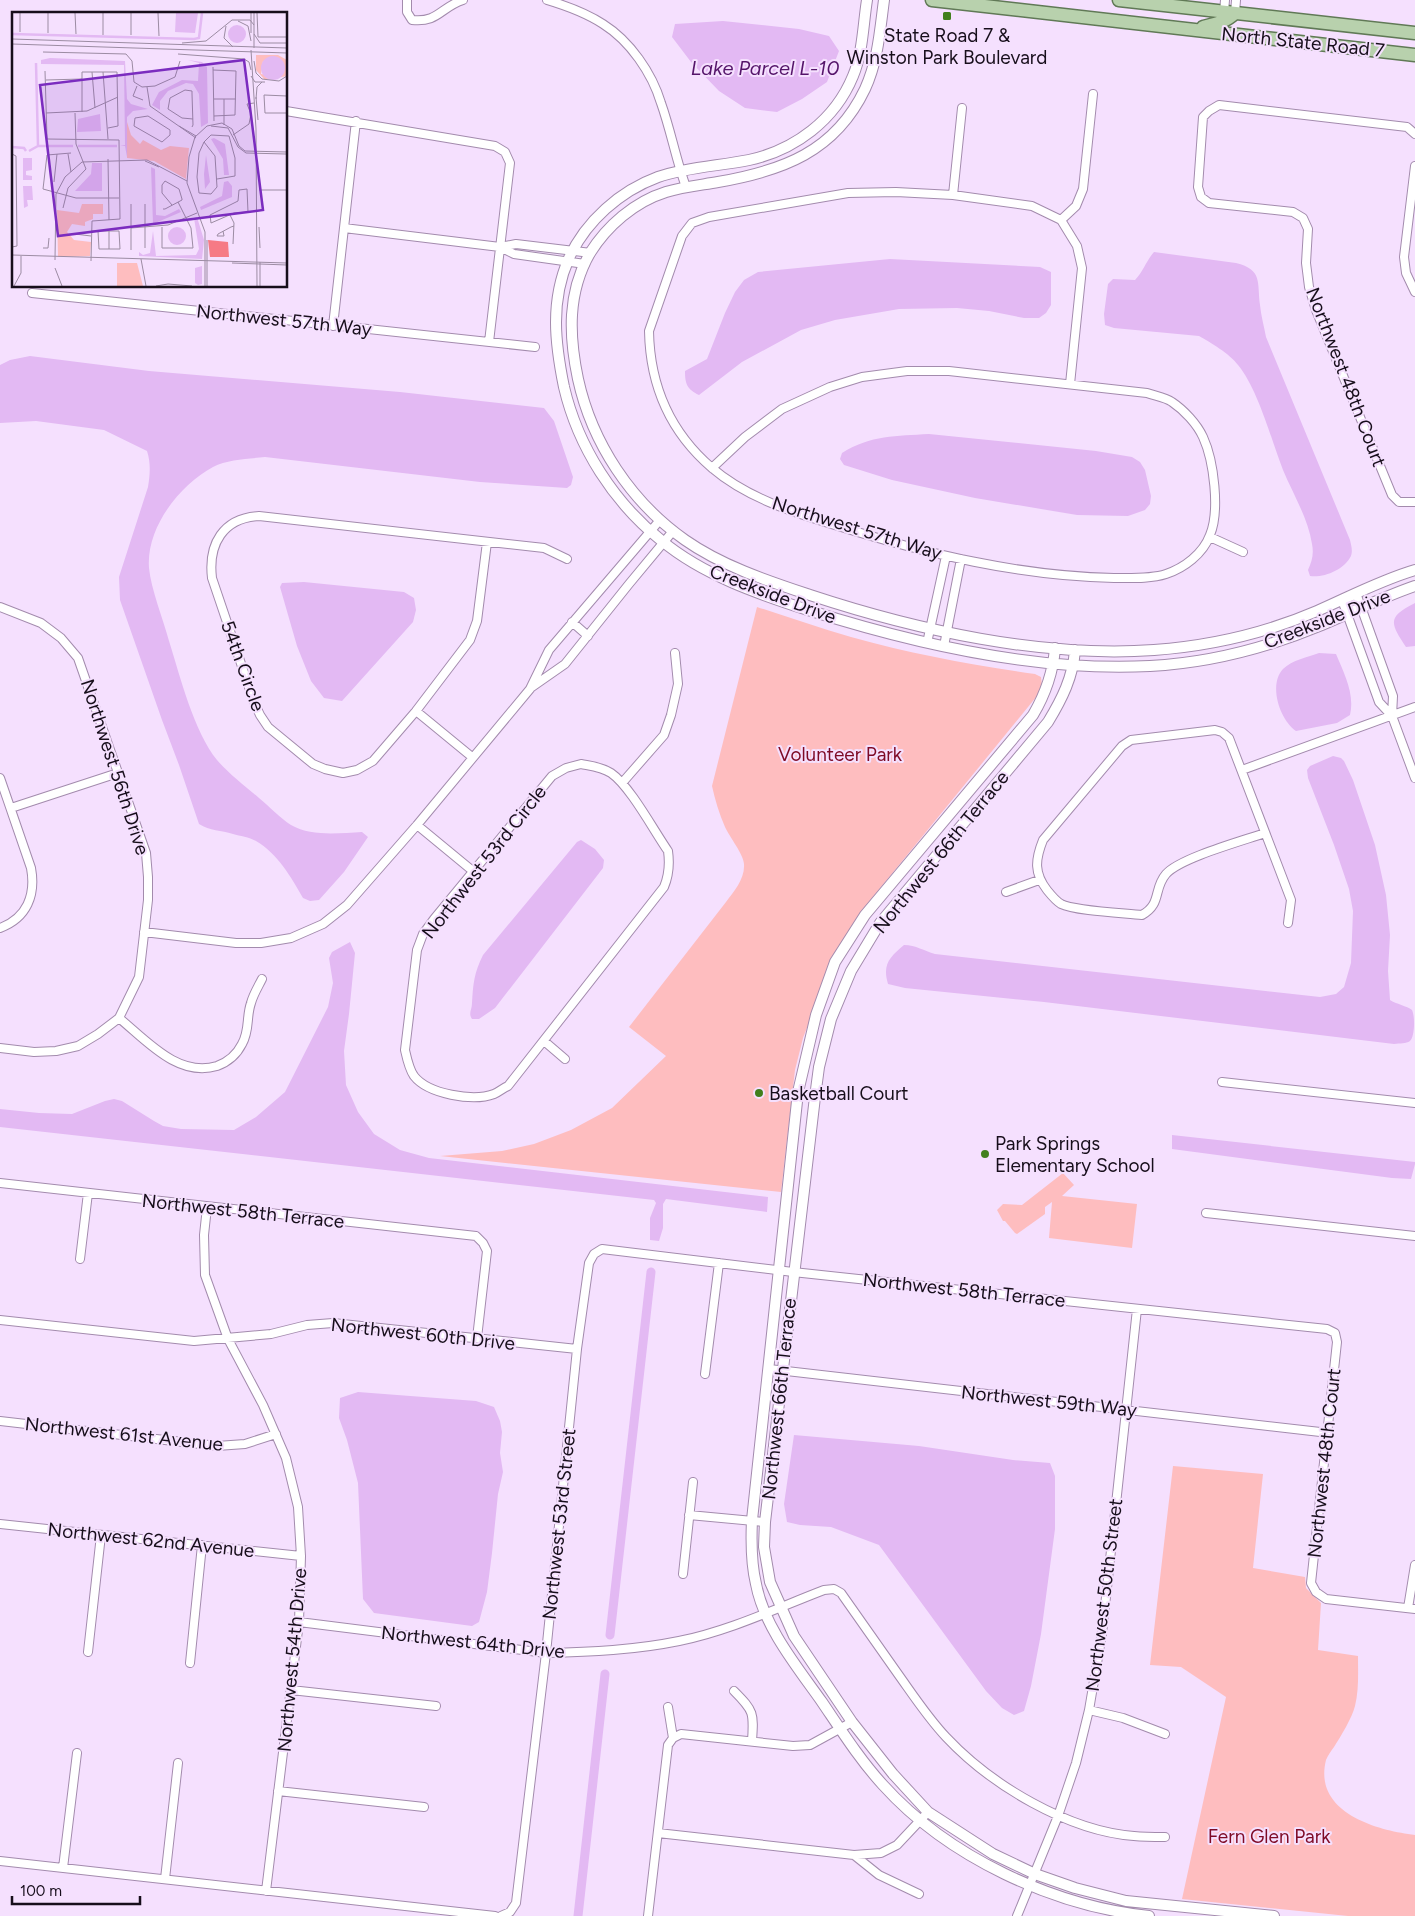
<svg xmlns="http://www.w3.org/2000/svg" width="1415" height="1916" viewBox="0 0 1415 1916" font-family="Figtree,sans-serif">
<rect width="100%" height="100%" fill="#f5e0fe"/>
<path fill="#febdbf" d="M757,607C788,617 819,628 851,637C911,654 973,665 1035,674L1041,677L1042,685L1037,696L859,914L836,952L803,1038L795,1070L781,1192L440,1156L502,1151L534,1144L571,1130L612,1108L666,1056L629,1027L726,902C734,891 745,879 744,864C744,855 729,836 725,827C719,813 715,800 712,786Z
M1063,1173L1074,1185L1062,1196L1137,1204L1132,1248L1049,1238L1052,1202L1045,1207V1214L1017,1234L1015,1233L1005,1221H1003L997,1210L1003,1204L1022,1205Z
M1173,1466L1263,1474L1253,1568L1305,1577L1306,1588L1321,1603L1318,1650L1358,1656C1358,1673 1359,1690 1355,1706C1352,1718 1341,1736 1334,1747C1331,1751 1328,1755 1326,1760C1313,1812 1375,1830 1415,1835V1916H1348L1182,1899L1226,1697L1181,1667L1150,1665Z"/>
<path fill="#e3b9f3" d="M723,21L799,29L829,36L839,51L827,82L802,99L777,112L745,108L719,91L691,62L672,37L675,24Z
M1154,252L1236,263C1263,270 1257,282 1260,305C1261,316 1264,326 1266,337L1350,540C1351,545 1353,550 1351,556C1344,570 1324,578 1310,576L1308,570C1312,561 1314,554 1312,544C1308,518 1293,494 1283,470C1271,439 1258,389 1238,365C1230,354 1210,342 1199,336L1114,328L1105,325L1104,314L1108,284L1113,279L1135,280C1143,272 1146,261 1154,252Z
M890,259L1040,267L1051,272V305L1046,313L1039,318H1024L989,311L957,308L899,309L835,320L801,330L742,362L699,395C687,389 685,384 685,371L707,359L725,313L735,292L744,280L758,272Z
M30,356L149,371L400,392L544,408L554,421L573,477L571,485L567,488L480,482L265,457C249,459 228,459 213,467C180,485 146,527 149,568C151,589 163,619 169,641C180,676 194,732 217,760C229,774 245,786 259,798C270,807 280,818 291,825C312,837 340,833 362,832L368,837L344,872L319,900L310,901L303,898C291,877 278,854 256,841C249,837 240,836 233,834C221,830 210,831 199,824L179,765L162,720L120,600L119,577L148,487C150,475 151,463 147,451L104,430L36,421L0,423V365L10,360Z
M929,434L1096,451L1132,457L1140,462L1145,470L1151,496L1150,504L1145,510L1128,516L1077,515L975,498L892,480L844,465L840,459L842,453C871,435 896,436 929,434Z
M304,582L404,592L414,598L416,610L413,622L342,701L324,698L311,681L297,646L280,587L282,583Z
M1415,603V646L1406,647C1390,623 1387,617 1415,603Z
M1319,653L1336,654C1344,673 1355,694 1350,715L1337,723L1296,731C1280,720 1268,685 1283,669C1292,660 1308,657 1319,653Z
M1333,756L1341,758L1344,761L1353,780L1375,845L1386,895L1390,935L1388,971L1390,1000C1396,1004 1407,1006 1412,1010C1415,1016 1415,1036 1410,1041C1406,1044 1400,1043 1394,1044L1044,1002L905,988L888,984C882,964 890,957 904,945C916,945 924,951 935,954L1320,997L1336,994L1344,987L1351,963L1353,911L1349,889L1334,845L1308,778L1307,770L1310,766Z
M581,840L595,849L604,860L603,868L495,1008L479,1019H472C468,1013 472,1010 472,1003C473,984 474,973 483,955L577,842Z
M350,942L355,953L349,1014L344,1051L346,1085L358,1112L374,1134L400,1150L429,1158L768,1197L767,1212L666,1199L663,1204V1228L659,1241L650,1240V1218L656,1203L654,1200L0,1127V1109L39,1113L72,1114L105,1101L114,1099L122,1101L154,1121L163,1126L181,1129L234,1130L256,1117L285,1092L328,1007L333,983L329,958L332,952Z
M1172,1135L1415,1162V1164L1411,1179L1392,1178L1172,1149Z
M358,1392L476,1401L494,1407L500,1421L502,1432L500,1453L503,1472L498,1494L492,1553L487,1592L479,1622L472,1626L374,1613L363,1599L358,1483L347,1440L339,1418L340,1398Z
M794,1435L919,1446L1013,1460L1050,1463L1055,1476V1529L1041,1634L1031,1686L1024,1711L1014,1715L1002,1708L986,1691L879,1545L831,1527L800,1525L787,1522L784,1504Z"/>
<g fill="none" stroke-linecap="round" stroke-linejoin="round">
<path stroke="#e3b9f3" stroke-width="9" d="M610,1635L651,1272
M578,1916L605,1674"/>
<g stroke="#a38bad" stroke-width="10">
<path id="minor" d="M407,0V12L412,20C438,23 441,7 463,0
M547,0C567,6 586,13 603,24C630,41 652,73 661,103C671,131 676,160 686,187
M1224,12L1225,0
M1235,13L1236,0
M286,111L495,146L505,152L510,163L489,342
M1415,134L1407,127L1219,105L1209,111L1203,117L1198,187L1201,197L1209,203L1293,212L1303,218L1308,229L1306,263L1309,287L1316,310L1392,495L1399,502H1415
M1415,166L1404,257L1406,273L1415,292
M953,195L962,108
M1061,220L1076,206L1083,189L1093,94
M344,228L500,247L514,254L585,264
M500,247L516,244L591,253
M32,293L535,347
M333,326L356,121
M712,468L745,437L782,409L830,387L862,377L907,371H949L1147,393C1155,396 1165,397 1172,402C1184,410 1197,424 1203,437C1214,461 1220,511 1210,535C1203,554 1184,568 1166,574C1151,579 1130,578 1114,578C1020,576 927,554 838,526C795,513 747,498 712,468C670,432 650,385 649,331L682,236L692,223L709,217L848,193L896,192L953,195L1032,206L1061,220L1077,246L1082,268L1070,384
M1210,537L1243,552
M487,542L477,621L470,640L416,711L373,761L357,770L343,773L325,769L313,764L268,727L260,715L254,702L212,578C208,544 223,518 259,516L544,548L567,559
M1356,593L1393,696L1392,716L1415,778
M1342,600L1379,702L1392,716
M0,607L41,623L61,638L78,658L146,853L148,877V900L139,977L119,1018L98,1034L78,1046L56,1051L34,1052L0,1048
M572,622L588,636
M927,643L946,556
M944,646L961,559
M532,687L565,664L629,584L673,531
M416,711L472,757
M581,764C591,766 602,767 611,773C630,786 654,831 668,851C670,865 669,875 664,887L508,1086C503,1088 499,1092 494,1094C473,1102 428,1094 414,1076C409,1069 407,1059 405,1050L417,950L423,934L434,919L552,776L566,768Z
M1242,770L1415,707
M0,778L31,868C36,895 27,918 0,928
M622,783L664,735L671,715L678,684L675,653
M11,808L118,773
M417,825L474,872
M1265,833C1242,841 1180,858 1166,874C1153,889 1162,904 1142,915C1124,913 1075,911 1061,904C1056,901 1051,895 1047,890C1034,873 1035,860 1043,840L1122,746L1131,740L1215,730L1222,732L1229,738L1291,900L1288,923
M1006,892L1039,880
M144,932L236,943H261L291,938L323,924L347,905L417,825L530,689L549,650L660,520
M119,1018C146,1040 178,1078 217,1066C228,1062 237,1054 242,1044C250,1030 246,1017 251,1003C253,995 258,987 262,979
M544,1041L565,1059
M1222,1082L1415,1103
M0,1183L476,1236L483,1243L487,1251L477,1338
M207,1207L204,1235L205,1275L228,1339L263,1405L286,1458L298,1507L301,1556L299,1622L266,1891
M1206,1213L1415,1236
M80,1259L88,1193
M0,1320L194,1341L271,1334L307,1325L333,1323L577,1349
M769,1369L1329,1433
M705,1374L719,1263
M0,1421L217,1446L245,1444L276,1434
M689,1515L765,1522
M0,1524L301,1556
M683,1574L693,1482
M1408,1608L1415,1565
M299,1622L546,1653C591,1652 635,1650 679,1641C729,1631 777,1608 824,1590L834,1589L841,1593C860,1620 879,1647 898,1674C913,1695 928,1718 946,1737C991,1785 1068,1831 1134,1836C1144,1837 1155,1837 1165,1837
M88,1652L101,1535
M190,1663L202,1545
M291,1690L436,1706
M734,1691C754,1711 754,1713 752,1741
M1089,1710L1123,1718L1165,1734
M673,1738L681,1734L793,1746L810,1745L852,1722
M278,1791L424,1807
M658,1833L854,1855L879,1875L919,1894
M854,1855L881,1853L897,1845L928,1812
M0,1861L495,1916
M63,1868L77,1753
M165,1879L178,1763
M501,1916L510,1912L516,1903L546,1653L577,1349L589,1263L594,1254L602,1249L793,1272L1327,1329L1335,1333L1337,1342L1311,1583L1316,1592L1326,1599L1415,1609
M648,1916L668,1745L673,1738L668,1707
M1017,1916L1058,1816L1076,1763L1089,1710L1102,1634L1137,1309"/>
</g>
<g stroke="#a38bad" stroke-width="12">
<path id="tertiary" d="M867,0C863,25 863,52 853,76C835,120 795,150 749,160C719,166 687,167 658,177C620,191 586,221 569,258C550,301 555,343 564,387C578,447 614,503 662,541C703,575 758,594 808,610C915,644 1038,672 1150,666C1208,663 1269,647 1322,625C1353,612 1383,597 1415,586
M884,0C880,30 878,61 865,89C835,152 782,171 718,182C701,185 682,187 666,192C634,202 607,226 590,253C567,293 569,336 578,379C592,443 631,502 685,540C722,566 768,581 810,595C916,630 1042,658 1154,650C1209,646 1266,633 1317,611C1349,597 1381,580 1415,570
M1055,648C1053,673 1046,693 1033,715L865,915L835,962L816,1015L798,1092L752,1520C751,1541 751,1563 756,1584C764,1627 798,1668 822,1702C841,1730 860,1760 883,1785C948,1857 1053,1906 1149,1916
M1075,650C1073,677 1062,699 1048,722L880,923L851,971L831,1019L819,1067L815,1097L765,1522L764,1547L770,1582L794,1636L852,1722L893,1774L928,1812L993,1854L1035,1874L1075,1888L1126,1901L1274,1916"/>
</g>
<g stroke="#607956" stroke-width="15">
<path id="primary" d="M932,0L1415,55
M1119,0L1415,33
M1203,27C1215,24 1226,22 1235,13"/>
</g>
<use href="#minor" stroke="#fff" stroke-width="8"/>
<use href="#tertiary" stroke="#fff" stroke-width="10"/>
<use href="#primary" stroke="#b8d1ad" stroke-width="12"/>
</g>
<g fill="#427f1d" stroke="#f5e0fe" stroke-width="2">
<rect x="942" y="11" width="10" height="10" rx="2.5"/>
<circle cx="759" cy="1093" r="5"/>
<circle cx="985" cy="1154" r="5"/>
</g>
<g text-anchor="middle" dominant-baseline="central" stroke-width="4" stroke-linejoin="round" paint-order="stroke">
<g font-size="19" fill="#170e1b" stroke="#f5e0fe" text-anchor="start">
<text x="947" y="35" text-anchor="middle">State Road 7 &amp;<tspan x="947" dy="22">Winston Park Boulevard</tspan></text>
<text x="769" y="1093">Basketball Court</text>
<text x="995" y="1143">Park Springs<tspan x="995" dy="22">Elementary School</tspan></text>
</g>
<g font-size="19" fill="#170e1b" stroke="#f5e0fe">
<text transform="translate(1303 42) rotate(6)">North State Road 7</text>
<text transform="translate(284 320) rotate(6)">Northwest 57th Way</text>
<text transform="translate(1346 377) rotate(69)">Northwest 48th Court</text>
<text transform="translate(857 528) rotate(17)">Northwest 57th Way</text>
<text transform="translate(773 594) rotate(21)">Creekside Drive</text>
<text transform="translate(1327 619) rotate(-21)">Creekside Drive</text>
<text transform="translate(243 666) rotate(70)">54th Circle</text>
<text transform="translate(115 767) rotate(72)">Northwest 56th Drive</text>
<text transform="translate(941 852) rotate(-51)">Northwest 66th Terrace</text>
<text transform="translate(484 862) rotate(-52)">Northwest 53rd Circle</text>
<text transform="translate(243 1211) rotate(6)">Northwest 58th Terrace</text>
<text transform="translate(964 1290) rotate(6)">Northwest 58th Terrace</text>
<text transform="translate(423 1334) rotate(6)">Northwest 60th Drive</text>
<text transform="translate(779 1399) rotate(-84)">Northwest 66th Terrace</text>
<text transform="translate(1049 1401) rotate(6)">Northwest 59th Way</text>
<text transform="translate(124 1434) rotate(6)">Northwest 61st Avenue</text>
<text transform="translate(1324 1463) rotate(-84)">Northwest 48th Court</text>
<text transform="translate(559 1524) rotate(-84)">Northwest 53rd Street</text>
<text transform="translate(151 1540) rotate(6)">Northwest 62nd Avenue</text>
<text transform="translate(1104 1595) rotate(-83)">Northwest 50th Street</text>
<text transform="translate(473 1642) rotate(6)">Northwest 64th Drive</text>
<text transform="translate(292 1660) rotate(-85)">Northwest 54th Drive</text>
</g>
<g font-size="19" fill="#7e0a26" stroke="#f5e0fe">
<text x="840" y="754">Volunteer Park</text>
<text x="1269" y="1836">Fern Glen Park</text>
</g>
<g font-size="20" font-style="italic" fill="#55146a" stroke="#f5e0fe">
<text x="765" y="68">Lake Parcel L-10</text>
</g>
</g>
<g transform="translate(12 12)">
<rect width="275" height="275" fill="#f5e0fe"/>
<path d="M244,43H266L275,48V64L253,68L244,58ZM251,49L267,65L249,62ZM115,110L119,123L128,132L131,128L149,138L158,134L177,136L174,167L142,149L115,146ZM70,192H91V202H81V207L73,210V214L60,212L55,220L62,228L79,230L78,244L46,245L45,198L67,201ZM105,251H125L131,274H105Z" fill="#febdbf" fill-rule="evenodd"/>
<path d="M196,228L216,230L217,245H198Z" fill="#f67a85"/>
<path d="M164,1H186L183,21L163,20ZM216 22a9 9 0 1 1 18 0a9 9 0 1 1-18 0ZM249 56a12 12 0 1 1 24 0a12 12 0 1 1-24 0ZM38,46L113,49L115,87L119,92L136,97L121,99L115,105V145L113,134L108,133H113L112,53L29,52V48ZM176,48L190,50L195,55L196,111L189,115L187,82L181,72L174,71L156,79L148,89V98L140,93L147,80L170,68L186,69L187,51ZM88,102L89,119L65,120L66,107ZM202,126L213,132L217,163H212L211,147L199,127ZM194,143L198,170L193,177L192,162ZM11,146H20V158L14,159V163L20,164V168H11ZM80,151H90V179H63L79,162ZM139,155L143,157L144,203L153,204L167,197L169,200L141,212ZM216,169L220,174V185L189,198L188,195L210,184L212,170ZM11,174H20L21,188H15L16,194L12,196ZM185,205L192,228L190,247L127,244V218V240L131,243L138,241L141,219L144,244L184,243L187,237L182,206ZM156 224a9 9 0 1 1 18 0a9 9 0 1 1-18 0ZM190,254V272L186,273L183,271V256Z" fill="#e3b9f3"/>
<path fill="none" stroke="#e3b9f3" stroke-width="2.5" d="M0,22L182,27L187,26L190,1M24,51L26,134M66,134H105M0,135L12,136L14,139M17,139L26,134H61"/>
<path fill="none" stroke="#9c8ca3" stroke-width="1" d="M8,1V20M36,1V21M63,1L64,22M91,1V23M119,1V23M146,1L147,24M245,1L246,25H275M226,9L236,14L239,29M214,14L212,26L221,35M239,21V1M242,22L248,31H275M0,27L275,36M170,31L194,29L220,8H238L242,13M0,32L275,41M242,36V1M239,38L244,117L245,274M31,40L114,42L120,49L122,70L130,75L143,74L163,65L168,49M166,42L232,47L237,50L239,58M242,49L244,61L250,67L267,69L275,64M201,55L202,109M201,58L224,59L223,103L202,104M33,59L35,127L107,128L108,207L80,209L79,249M80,60L83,96M91,60L96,127M239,64L243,70H253M34,68L70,67M125,74L121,84L131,88M135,75L138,94L184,126M275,84L252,83L253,101H275M244,85L246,108M202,87H224M244,87L245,75L250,70M70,100V60H105L106,114L96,116M34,101L75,99L106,85M136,104L158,118V123L150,130L122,114L123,106ZM212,113V87M167,114L184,124M199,114L216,116L226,135L234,141L274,142M180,115L181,113L180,82V79L173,78L158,86L156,97L170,106L181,107M221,123L237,112L239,102L235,92L242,91M192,130L203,144L205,175L199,182L187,181L185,165L187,141L192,130L199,123L217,124L223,146V164M59,141L35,143L31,177L64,186H107M0,142L4,144L5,234L0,235M56,142L59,160M96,147L97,208M133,149L147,155M205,167L223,164M42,170L45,142M235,177L236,200L222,201L199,211L198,203L226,189L227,178ZM247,178H275M119,192V238M133,192V236M51,196L56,176L74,157L64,132L63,101M151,197H153L170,188V187L167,177L153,169L150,173V181L160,193M218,203L222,211L221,232M150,215V236H181L179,216L166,190M247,215L248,236M119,216L156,213L185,201M79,219H107L108,237H87L86,219M97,219V237M211,219L212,224H205L206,222L219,215L222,214M63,222L79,224M31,236H36L37,226M0,243L275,251M129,247L134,274M43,248L44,182L53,165L70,150L135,148L175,169M248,250V274M220,251L275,253M43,256L50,274M2,274L9,261V244M144,274L156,272L180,274M193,274V220L175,171L177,145L183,125L195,114L210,111L220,117L227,134L233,139L275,140M195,274V228"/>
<path fill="#7b2cbf" fill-opacity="0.15" stroke="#7b2cbf" stroke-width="2.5" d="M232,48L251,198L46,224L28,73Z"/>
<rect width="275" height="275" fill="none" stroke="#170e1b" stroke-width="2.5"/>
</g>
<path d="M12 1896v8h128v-8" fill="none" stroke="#170e1b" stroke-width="2.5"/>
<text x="20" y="1896" font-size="15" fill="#170e1b" stroke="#f5e0fe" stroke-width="4" paint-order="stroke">100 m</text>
</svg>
